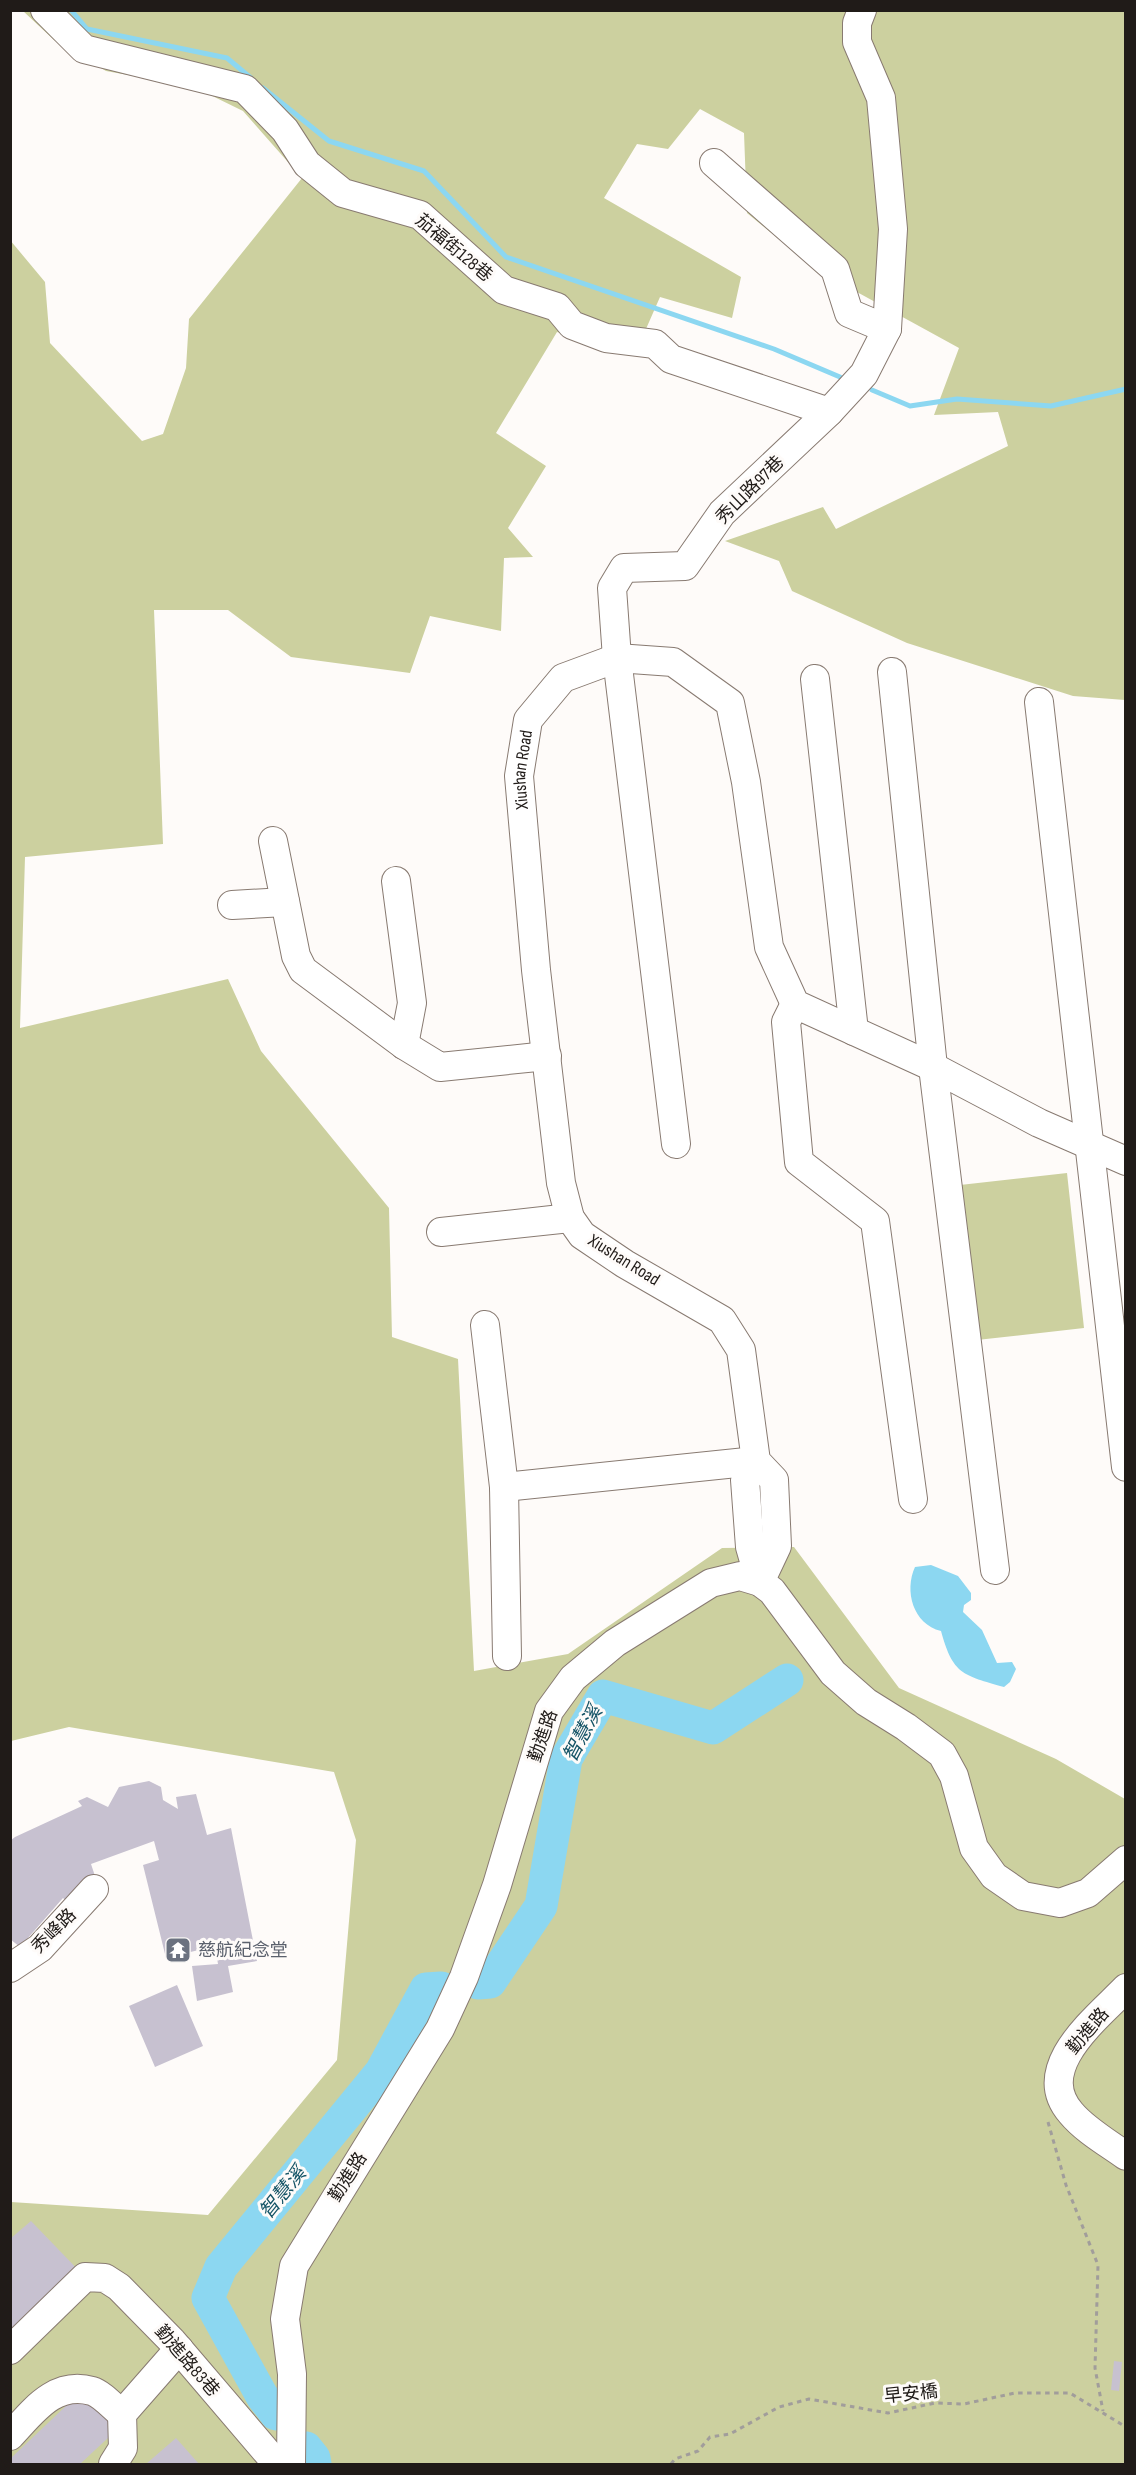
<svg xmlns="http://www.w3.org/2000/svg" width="1136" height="2475" viewBox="0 0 1136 2475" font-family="'Sofia Sans Condensed','Noto Sans TC',sans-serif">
<rect width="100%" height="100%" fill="#fefbf9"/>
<path fill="#ccd09f" d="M23,11H1125V700L1073,696L907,643L792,591L779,561L725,541L823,507L836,529L1008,446L998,412L934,415L959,348L815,269L747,213L744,133L700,109L668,149L637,144L604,198L741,277L732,318L660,297L635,354L557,332L496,433L546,466L508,528L533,557L504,558L501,631L430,616L410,673L291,657L228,610H154L163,844L25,857L20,1028L228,979L261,1051L389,1208L392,1337L458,1359L474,1671L568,1654L722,1548L794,1547L899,1688L1056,1759L1125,1799V2464H11V2202L208,2215L337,2060L356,1840L334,1772L69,1727L11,1741L10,240L45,282L50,343L142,441L163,434L186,368L189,319L302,178L243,111L194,87L106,71L54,40Z
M1067,1173L1084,1328L977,1340L960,1185Z"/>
<path fill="#8cd7f1" d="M931,1565L958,1576L971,1593V1600L964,1605L963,1612L982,1630L997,1663L1012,1662L1016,1669L1010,1682L1004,1687C963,1675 953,1675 941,1631C913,1624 904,1591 915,1567Z"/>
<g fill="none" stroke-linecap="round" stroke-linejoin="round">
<path stroke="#8cd7f1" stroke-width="5" d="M71,10L87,29L227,58L251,78
M263,88L329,141L424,171L506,257L774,349L840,377
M872,390L910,406L957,399L1051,406L1126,389"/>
<path stroke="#8cd7f1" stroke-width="33" d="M478,1983L490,1982L541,1906L566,1759L603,1696L713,1728L787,1680
M276,2414L262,2396L208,2298L221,2267L381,2072L426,1989L441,1988
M306,2448L314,2458L315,2464"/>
</g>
<path fill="#c7c1d0" d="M149,1781L161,1787L163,1800L178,1809L176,1797L196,1794L207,1835L231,1828L257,1961L228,1966L233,1992L197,2001L192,1966L218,1964L215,1946L166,1958L143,1865L159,1860L154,1841L91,1864L96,1879L71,1905L63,1898L20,1947L10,1939V1841L15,1837L82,1806L78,1801L87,1797L108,1807L119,1787Z
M177,1985L203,2046L155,2067L129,2006Z
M31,2221L85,2277L10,2345V2239Z
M1114,2361L1122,2362L1119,2391L1111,2390Z
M87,2386L123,2424L80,2464H10V2459Z
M176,2438L199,2464H146Z"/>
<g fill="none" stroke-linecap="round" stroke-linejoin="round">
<g stroke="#887a71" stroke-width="30">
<g id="minor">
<path d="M45,10L84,49L245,89L285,130L307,164L343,193L420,215L504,290L557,307L572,325L606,338L655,344L671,359L829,412"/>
<path d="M714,163L835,269L849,313L887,329"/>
<path d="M892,672L933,1067L995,1570"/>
<path d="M815,679L854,1031"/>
<path d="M1039,702L1126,1467"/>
<path d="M273,841L296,956L303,970L404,1045L440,1067L547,1056"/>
<path d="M396,881L412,1003L404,1045"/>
<path d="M232,905L285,902"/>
<path d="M795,1004L786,1022L799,1162L875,1221L913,1499"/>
<path d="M676,1144L617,658L612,588L624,568L685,566L722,513L829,412L864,374L887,329L893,229L881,98L857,42V23L862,10"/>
<path d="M441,1232L570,1218"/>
<path d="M485,1325L504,1487L507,1656"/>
<path d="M756,1461L745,1480L750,1547L760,1582"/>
<path d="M504,1487L756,1461"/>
<path id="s1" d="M760,1582L777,1546L774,1480L756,1461L741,1350L722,1320L625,1264L582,1235L570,1218L561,1183L536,970L519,776L528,720L563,678L617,658L673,662L730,703L746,782L769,947L795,1004L933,1067L1039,1123L1126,1161"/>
<path d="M10,1968L40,1948L94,1889"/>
<path d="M1126,1988C1096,2019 1032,2068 1071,2113C1085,2130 1108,2143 1126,2156"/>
<path d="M10,2350L85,2277L105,2278L119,2287L172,2341L277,2464"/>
<path d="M10,2436C32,2413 54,2380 92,2391C102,2394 114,2408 122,2414"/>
<path d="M113,2464L123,2448L122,2414L179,2349"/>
<path d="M291,2464L292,2374L285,2319L294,2266L440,2029L464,1977L497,1885L549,1711L573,1678L615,1643L711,1583L740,1576L760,1582L772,1591L833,1673L866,1702L906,1727L942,1754L954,1776L974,1848L994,1876L1023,1896L1060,1903L1088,1893L1126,1860"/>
</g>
</g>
<path stroke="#a19d9b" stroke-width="3" stroke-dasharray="4.5 4.5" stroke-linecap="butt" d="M1048,2122L1066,2185L1098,2265L1095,2368L1103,2411
M671,2464L675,2459L698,2451L710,2437L730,2434L779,2407L809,2399L888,2413L935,2403L964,2404L1015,2393H1070L1126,2427"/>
<use href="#minor" stroke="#fff" stroke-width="28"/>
</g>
<defs>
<g id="temple-square" transform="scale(1.35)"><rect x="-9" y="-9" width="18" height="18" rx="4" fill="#6b7280" stroke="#fefbf9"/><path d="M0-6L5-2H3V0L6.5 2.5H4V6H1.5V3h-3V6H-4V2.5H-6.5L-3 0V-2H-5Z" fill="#fff"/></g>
</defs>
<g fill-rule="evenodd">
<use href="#temple-square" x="178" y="1950"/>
</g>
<g text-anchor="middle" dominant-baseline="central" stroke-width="6" stroke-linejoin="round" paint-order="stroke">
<g font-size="18" fill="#201b18" stroke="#fefbf9">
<text transform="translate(454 248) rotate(40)">茄福街128巷</text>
<text transform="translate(750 490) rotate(-45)">秀山路97巷</text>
<text stroke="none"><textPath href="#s1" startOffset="916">Xiushan Road</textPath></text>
<text transform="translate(624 1260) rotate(32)">Xiushan Road</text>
<text transform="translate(543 1736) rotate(-71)">勤進路</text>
<text transform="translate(54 1931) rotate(-45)">秀峰路</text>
<text transform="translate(1088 2031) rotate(-50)">勤進路</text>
<text transform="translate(348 2177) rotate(-58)">勤進路</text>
<text transform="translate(187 2361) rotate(49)">勤進路83巷</text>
<text transform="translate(911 2394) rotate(-6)">早安橋</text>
</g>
<g font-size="18" fill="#5b616d" stroke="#fefbf9" text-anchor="start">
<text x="198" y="1950">慈航紀念堂</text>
</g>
<g font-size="20" font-style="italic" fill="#155466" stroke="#fefbf9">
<text transform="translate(583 1734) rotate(-62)">智慧溪</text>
<text transform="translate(283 2193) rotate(-51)">智慧溪</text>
</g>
</g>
<rect width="1136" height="2475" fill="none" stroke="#201b18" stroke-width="24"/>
</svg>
